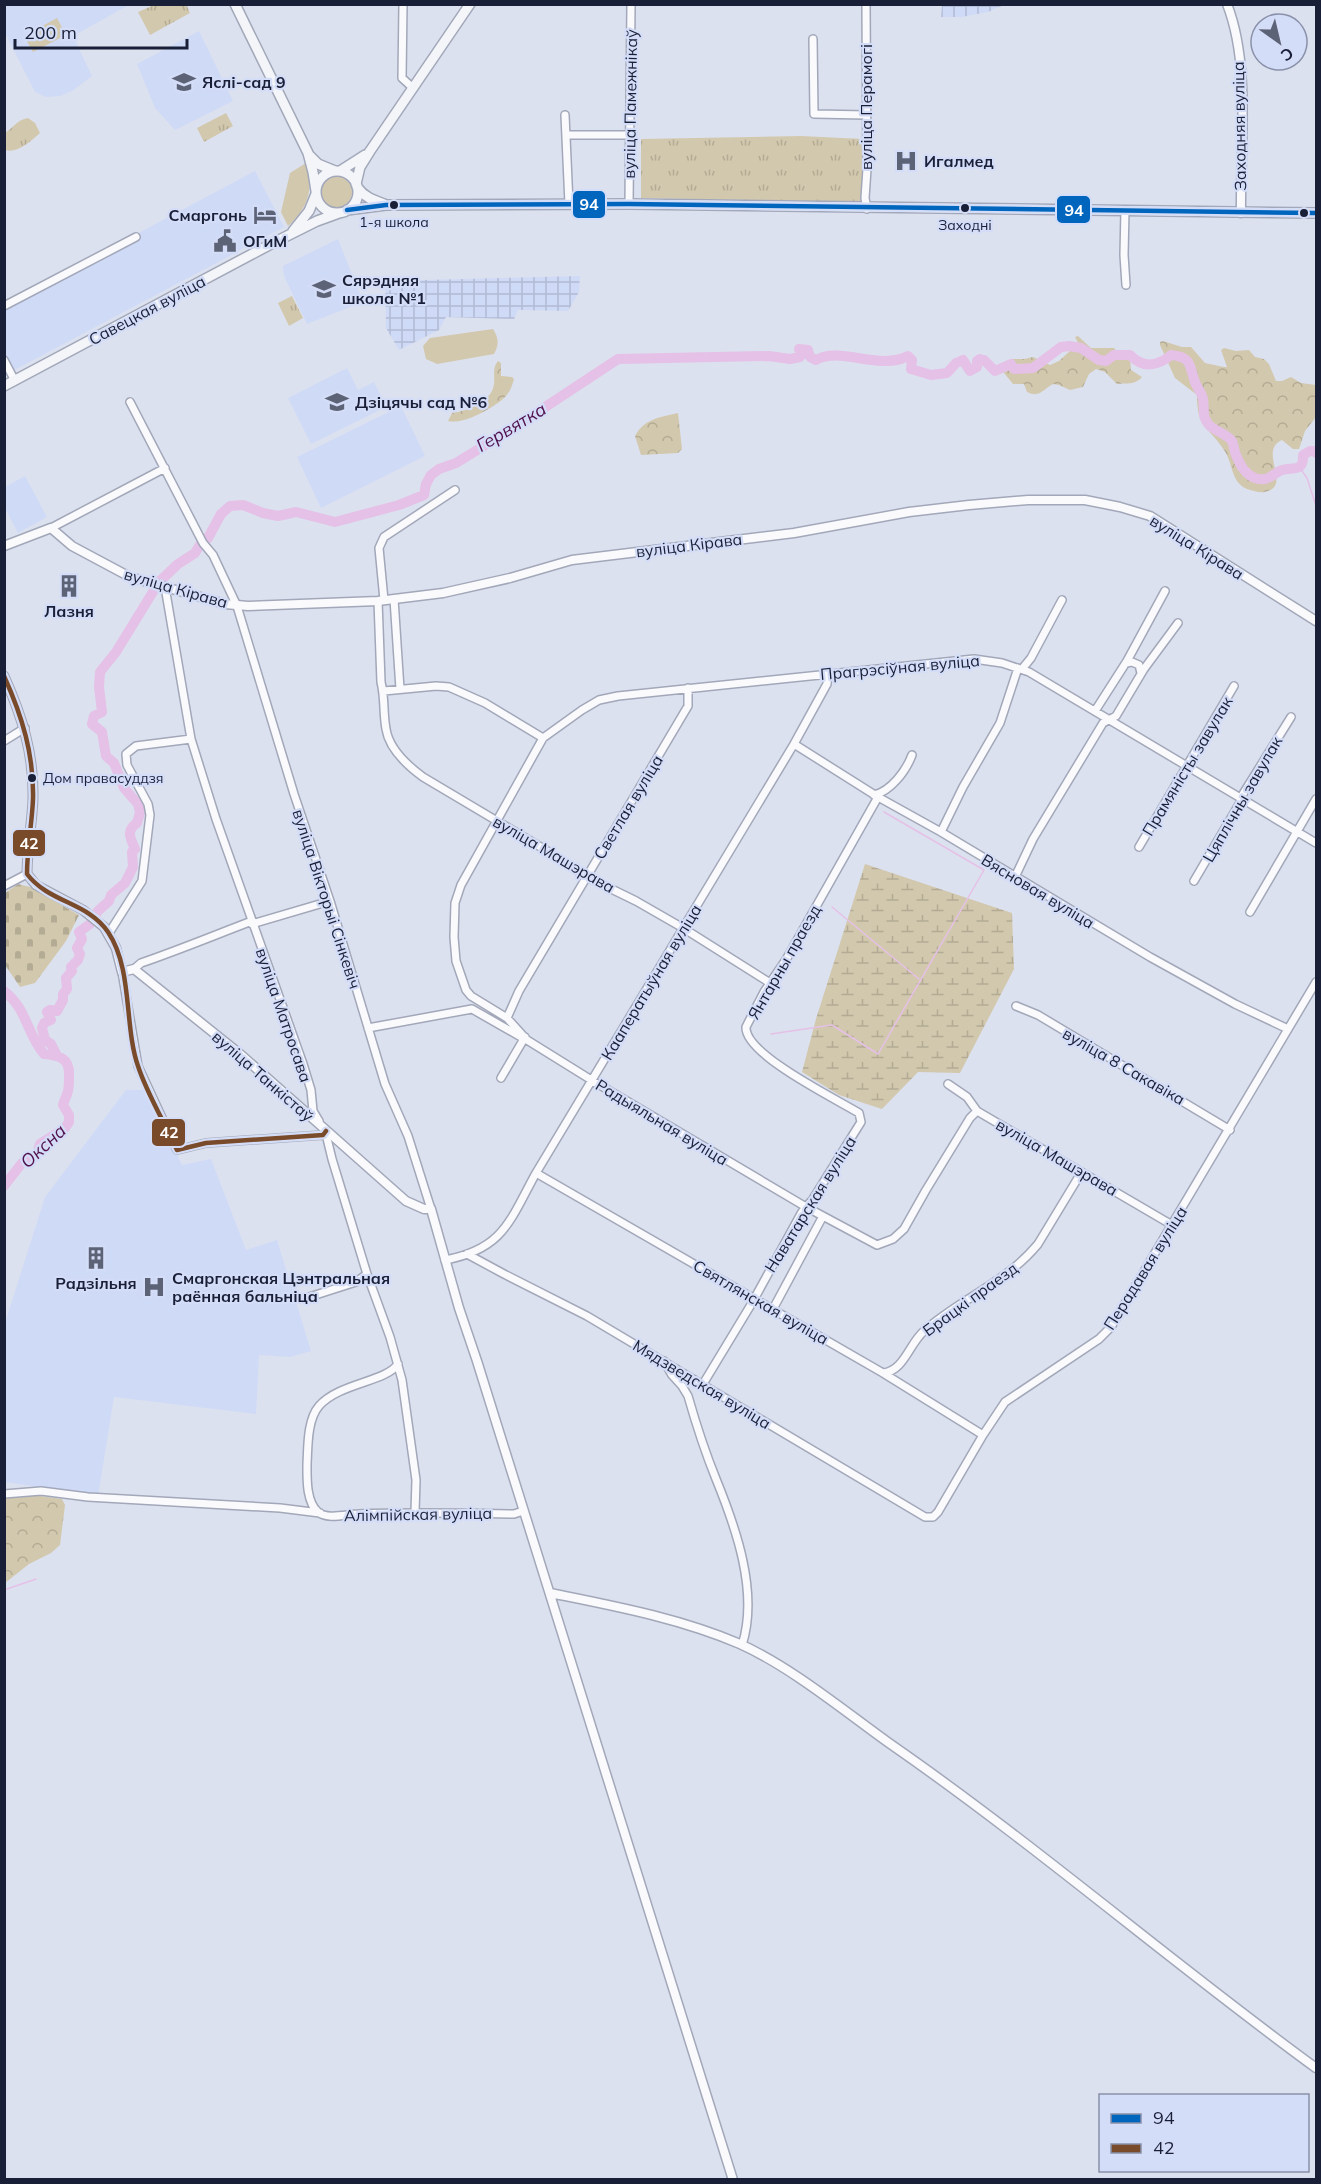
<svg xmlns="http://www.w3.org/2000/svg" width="1321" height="2184" viewBox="0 0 1321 2184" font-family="Mulish,sans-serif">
<defs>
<pattern id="industrial-grid" width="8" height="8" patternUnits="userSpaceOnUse" patternTransform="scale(1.5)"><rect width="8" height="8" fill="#cfdaf7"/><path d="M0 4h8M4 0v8" fill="none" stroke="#b1bbd4"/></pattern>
<pattern id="forest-crowns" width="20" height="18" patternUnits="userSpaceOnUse" patternTransform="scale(1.5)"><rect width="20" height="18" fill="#d2c8ad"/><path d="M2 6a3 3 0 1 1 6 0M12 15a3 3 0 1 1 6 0" fill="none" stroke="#b4ab95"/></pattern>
<pattern id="wetland-marsh" width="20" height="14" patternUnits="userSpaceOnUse" patternTransform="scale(1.5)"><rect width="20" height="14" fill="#d2c8ad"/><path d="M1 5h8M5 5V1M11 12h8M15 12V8" fill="none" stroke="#b4ab95"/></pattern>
<pattern id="cemetery-stones" width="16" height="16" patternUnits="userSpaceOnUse" patternTransform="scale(1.5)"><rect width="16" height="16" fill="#d2c8ad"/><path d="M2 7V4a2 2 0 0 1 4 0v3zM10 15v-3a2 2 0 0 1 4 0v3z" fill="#b4ab95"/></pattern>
<pattern id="park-tufts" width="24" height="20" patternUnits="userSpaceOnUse" patternTransform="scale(1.5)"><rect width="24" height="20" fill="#d2c8ad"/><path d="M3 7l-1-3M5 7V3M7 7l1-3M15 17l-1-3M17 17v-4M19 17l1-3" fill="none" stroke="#b4ab95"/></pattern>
</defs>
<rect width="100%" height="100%" fill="#dce1ef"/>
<path fill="#cfdaf7" d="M5,5H129L73,36L92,76L72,91L60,96L46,97L35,92L5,33Z
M199,31L233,101L175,130L155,108L137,64Z
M255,171L284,227L5,375V304Z
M338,239L363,302L307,324L284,276L283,266Z
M347,368L358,390L374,382L386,407L311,444L288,398Z
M401,406L425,456L321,508L297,457Z
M25,476L47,517L18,533L5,508V487Z
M126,1090H146L182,1165L211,1159L246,1250L277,1240L311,1351L290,1357L259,1355L256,1414L114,1397L98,1496L5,1482V1323L45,1197Z"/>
<path fill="url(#industrial-grid)" d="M942,5V4L1004,5L988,12L962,17H941Z
M580,276L579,292L568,311L518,310L514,319L446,317L439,330L399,350L386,328L385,281Z"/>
<path fill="#d2c8ad" d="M57,18L66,35L33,52L24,36Z
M306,163C315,189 307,209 288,226L281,212L290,173Z
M320 192a16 16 0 1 1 32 0a16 16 0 1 1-32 0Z
M493,329C499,338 499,345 494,354L437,364L426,359L423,346L430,338Z"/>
<path fill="url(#forest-crowns)" d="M1078,336L1091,348H1114C1118,354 1125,353 1130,357L1131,370L1142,377C1136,385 1126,383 1117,384L1105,372L1096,369L1089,374L1083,387L1070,390L1059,385L1053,384C1042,390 1040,398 1027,392L1024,384H1013L1004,373L1005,364L1012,359H1024L1033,357L1050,365L1059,361L1071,350L1082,353V350L1075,337Z
M1163,341L1182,347H1191L1205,363L1224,367H1227L1221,350L1224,348L1236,351L1249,350L1255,357L1264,359L1269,364L1276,381H1282L1291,377L1301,383L1316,385V417L1305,431L1299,449H1293L1282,440C1257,451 1294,487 1264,492C1260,493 1255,491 1250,490C1230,484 1234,464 1224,450C1208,425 1197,430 1197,395L1175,378L1160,345V342Z
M498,361L501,363V376L512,377L514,379C512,386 510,392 505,397C494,408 463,425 448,421L452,413C467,411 492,402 494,384C495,376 492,368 498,361Z
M678,413L682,449L678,453L641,455L635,436C644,419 660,417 678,413Z
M33,1495L62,1499L65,1505L60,1545L51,1553L29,1564L5,1583V1497Z"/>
<path fill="url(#wetland-marsh)" d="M865,864L1012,913L1014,969L960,1073L918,1072L882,1109L839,1095L802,1072L816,1019Z"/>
<path fill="url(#cemetery-stones)" d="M18,884L30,887L79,915L66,941L35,983L20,987L5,965V893Z"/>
<path fill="url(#park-tufts)" d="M186,4L190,13L150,35L138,12L154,5Z
M226,113L233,126L204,142L197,128Z
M28,118L35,123L40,133C31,141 17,154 5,150V133C14,127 17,120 28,118Z
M801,136L863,139L862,202L641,198V139Z
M292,296L303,318L289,326L278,303Z"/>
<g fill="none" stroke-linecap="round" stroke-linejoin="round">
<path stroke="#e5c0e7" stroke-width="1.5" d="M1300,468L1307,478L1316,506
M832,907L919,979
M771,1034L832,1025L878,1054L984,870L884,812
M4,1590L36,1579"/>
<path stroke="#e5c0e7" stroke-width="10" d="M4,991C28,1010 26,1033 44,1054C59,1056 70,1057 69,1076C69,1081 69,1087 68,1091C67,1096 64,1100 63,1105L69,1115V1122L65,1128L40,1144L36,1156L22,1163L4,1186
M57,1056L51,1044L45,1040L42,1028L44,1023L51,1020L47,1012L50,1010L57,1011L63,1000V994L67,989L66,978L72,971L71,967L78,960L80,954L77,948L82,939L79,932L90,924L98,911L109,901L111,895L125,883L133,867L132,852L135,849C131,839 125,831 137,823L140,813L138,804L124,788L114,763L106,756L102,732L92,724L94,716L102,712L99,687L100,672L116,652L159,582L178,564L195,553L201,543L208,538L221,514L230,506L243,505L263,513L278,516L296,512L335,522L399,505L424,495L426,484L431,475L439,469L456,463L521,423L618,359L769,356L790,359L800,357L802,352L799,349L808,350L810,357L816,360C840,346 880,371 908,356L912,360L911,369L931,375L947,373L956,363L963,360L970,371L977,367V361L980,359L984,360L995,371L1011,364L1014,369L1033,368L1061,347L1069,346L1081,348L1099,360L1106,361L1114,355H1130C1143,369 1158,366 1171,355C1192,357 1189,365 1195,382C1197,388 1202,393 1203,399C1205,409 1201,416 1209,425C1215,431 1227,434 1232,441C1234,445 1234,451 1236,455C1241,468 1249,481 1265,479C1271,478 1276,472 1282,470C1294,467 1304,472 1303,455L1310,451H1314L1316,453"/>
<g stroke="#a2a8b9" stroke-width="10">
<path id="minor" d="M403,4L402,78L413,88
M866,4L867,169L865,198L867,209
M813,39L814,114L867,115
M565,115L569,204
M566,135H629
M629,204L631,4
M1125,210L1124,255L1126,285
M4,306L136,237
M4,360L15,381
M130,402L203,543L213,555L237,606L294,794L330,901L385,1084L408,1136L431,1209
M51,528L165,468
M165,587L191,739L216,819L303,1064L311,1090L313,1111L319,1121
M394,599L400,689
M384,600L379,548L384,537L455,490
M378,601L381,682C385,698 383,713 386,729C389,749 408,766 423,777L544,849L587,877L636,901L683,928L770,983
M1126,663L1132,662L1139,665L1141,673
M1022,669L1031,658L1062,600
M384,691L436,686L449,687L485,703L543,738
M1095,711L1127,661L1165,591
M4,741L25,728
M794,744L878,797L941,832L1150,957L1235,1004L1288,1029
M874,795C891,791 906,771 912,755
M941,832L963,787L1000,723L1018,668
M1139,847L1234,686
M1015,877L1033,839L1103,723L1116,716L1144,669L1178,623
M1194,881L1241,801L1243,794L1291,717
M4,886L27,874
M1250,912L1316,799
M252,924L330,901
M109,933L142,881L150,815L148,804L127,765L126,754L136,746L191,739
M134,969L141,963C179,950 215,935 252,921
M122,972L138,1066L177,1150L206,1143L323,1135L326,1131
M1016,1006L1038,1015L1230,1130
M507,1018L519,991L688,706V688
M368,1028L472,1009L521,1037
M501,1078L525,1037
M948,1084L967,1097L977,1111L1172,1225
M977,1111L970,1118L926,1190L904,1229L893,1239L877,1245L806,1207L593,1081L527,1040L507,1018L471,996L466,990L456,961L454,937L455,903L461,885L543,738L582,710L599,700L618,696L974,659L1002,663L1029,672L1316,843
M325,1130L332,1159L367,1274L390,1337L402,1380L416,1480L415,1512
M536,1173L883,1373L983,1435
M467,1254L504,1274L587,1316L925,1517H933L938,1512L983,1435L1005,1402L1099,1339L1111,1327L1316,982
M445,1260C504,1249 510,1220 536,1173L794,744L827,684L828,675
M303,1299L356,1282L367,1274
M773,1309L823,1216
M664,1361L672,1375L682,1386L688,1396C696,1424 705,1452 716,1479C736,1528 759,1593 742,1645
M398,1364C386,1382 339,1383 319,1406C307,1420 308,1447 307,1464C307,1478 306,1502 318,1512C327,1520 347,1514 358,1514C410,1512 462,1513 514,1514L523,1511
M883,1373C904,1371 909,1344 924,1331C960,1299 1007,1282 1038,1244L1081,1173
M703,1384L752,1303L802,1212L813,1199L861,1122L859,1113C836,1099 744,1054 746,1027L764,992L787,958L878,797
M4,1494L41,1491L88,1497L280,1508L320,1513"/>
</g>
<g stroke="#a2a8b9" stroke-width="11">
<path id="tertiary" d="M1227,4C1251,65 1240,148 1241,213
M4,546L51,528L72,546L130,577L225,604L248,606L378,601L443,593L510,578L572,560L794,533L909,512L969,505L1028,500H1085L1120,507L1150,516L1316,621
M4,676C22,716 34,754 33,799C32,824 27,848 27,874L36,885L83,910L104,927L116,948L122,972L134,969L240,1054L406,1201L424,1209H431L459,1308L477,1361L733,2180
M550,1593C614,1606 679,1618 740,1644C791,1667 843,1710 889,1743C1036,1845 1172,1963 1316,2068"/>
</g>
<g stroke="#a2a8b9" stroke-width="12">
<path id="secondary" d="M235,4L308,153L313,172L316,191
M309,155L318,164L335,171
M316 192a21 21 0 1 1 42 0a21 21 0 1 1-42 0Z
M340,171L365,155
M356,184L360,167L370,151L470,4
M357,187C364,197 373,200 384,204
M347,210L386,205L629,204L1316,213
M293,231L309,211L316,194
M4,386L271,244L317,221L339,213"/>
</g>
<use href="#minor" stroke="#fafafd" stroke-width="7"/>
<use href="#tertiary" stroke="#fafafd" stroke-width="8"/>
<use href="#secondary" stroke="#f3f5f9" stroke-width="9"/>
<g stroke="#d4ddf7" stroke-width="9">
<path id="bus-1" d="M347,210L386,205L629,204L1316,213"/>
</g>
<g stroke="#d4ddf7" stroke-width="9">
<path id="bus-2" d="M4,676C22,716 34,754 33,799C32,824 27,848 27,874C49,903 88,902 108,932C133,969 124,1026 138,1066C147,1094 165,1123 177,1150L206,1143L323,1135L326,1131"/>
</g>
<use href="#bus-1" stroke="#0065bd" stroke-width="4.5"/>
<use href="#bus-2" stroke="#7a4b2a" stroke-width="4.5"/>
</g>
<defs>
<g id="school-bare" transform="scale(1.8)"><path d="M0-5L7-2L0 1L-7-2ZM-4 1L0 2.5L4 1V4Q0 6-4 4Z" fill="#5d6377" stroke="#d4ddf7" stroke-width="2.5" paint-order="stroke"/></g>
<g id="hospital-bare" transform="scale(1.8)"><path d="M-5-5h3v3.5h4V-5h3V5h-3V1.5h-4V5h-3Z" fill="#5d6377" stroke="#d4ddf7" stroke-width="2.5" paint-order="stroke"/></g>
<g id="hotel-bare" transform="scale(1.8)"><path d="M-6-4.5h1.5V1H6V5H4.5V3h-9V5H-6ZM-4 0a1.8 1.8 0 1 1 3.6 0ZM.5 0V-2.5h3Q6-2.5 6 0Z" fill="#5d6377" stroke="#d4ddf7" stroke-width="2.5" paint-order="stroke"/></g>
<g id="civic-bare" transform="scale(1.8)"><path d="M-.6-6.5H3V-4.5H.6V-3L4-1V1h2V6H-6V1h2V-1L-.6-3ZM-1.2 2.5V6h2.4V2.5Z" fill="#5d6377" stroke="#d4ddf7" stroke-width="2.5" paint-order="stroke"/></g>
<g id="building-bare" transform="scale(1.8)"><path d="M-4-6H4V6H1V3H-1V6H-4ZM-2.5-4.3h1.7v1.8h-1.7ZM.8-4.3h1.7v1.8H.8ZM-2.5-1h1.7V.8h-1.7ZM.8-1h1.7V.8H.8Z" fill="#5d6377" stroke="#d4ddf7" stroke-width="2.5" paint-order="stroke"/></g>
</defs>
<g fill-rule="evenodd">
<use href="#school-bare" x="184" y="82"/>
<use href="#hospital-bare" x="906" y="161"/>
<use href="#hotel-bare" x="265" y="215"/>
<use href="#civic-bare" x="225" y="241"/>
<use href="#school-bare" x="324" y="289"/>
<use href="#school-bare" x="337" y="402"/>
<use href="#building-bare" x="69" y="586"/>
<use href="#building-bare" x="96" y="1258"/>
<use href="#hospital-bare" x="154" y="1287"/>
</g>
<g fill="#191f37" stroke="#d4ddf7" stroke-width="2">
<circle cx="394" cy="205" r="5"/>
<circle cx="965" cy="208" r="5"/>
<circle cx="1304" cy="213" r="5"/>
<circle cx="32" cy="778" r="5"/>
</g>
<g text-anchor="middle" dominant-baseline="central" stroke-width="4.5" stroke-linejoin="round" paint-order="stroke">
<g font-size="14" fill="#191f37" stroke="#d4ddf7">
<text x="394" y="222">1-я школа</text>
<text x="965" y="225">Заходні</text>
<text x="43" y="778" text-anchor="start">Дом правасуддзя</text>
</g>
<g font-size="16" font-weight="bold" fill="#191f37" stroke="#d4ddf7" text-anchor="start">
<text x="202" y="82">Яслі-сад 9</text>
<text x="924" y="161">Игалмед</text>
<text x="247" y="215" text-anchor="end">Смаргонь</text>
<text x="243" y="241">ОГиМ</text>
<text x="342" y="280">Сярэдняя<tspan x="342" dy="18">школа №1</tspan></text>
<text x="355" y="402">Дзіцячы сад №6</text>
<text x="69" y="611" text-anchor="middle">Лазня</text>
<text x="172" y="1278">Смаргонская Цэнтральная<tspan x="172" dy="18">раённая бальніца</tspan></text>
<text x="96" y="1283" text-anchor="middle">Радзільня</text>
</g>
<g font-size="16" fill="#191f37" stroke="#d4ddf7">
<text transform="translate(630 104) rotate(-89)">вуліца Памежнікаў</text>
<text transform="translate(866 107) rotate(-90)">вуліца Перамогі</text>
<text transform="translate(1239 126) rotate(-91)">Заходняя вуліца</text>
<text transform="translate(147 310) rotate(-28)">Савецкая вуліца</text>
<text transform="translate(689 545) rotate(-7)">вуліца Кірава</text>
<text transform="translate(1197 547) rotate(32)">вуліца Кірава</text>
<text transform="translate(176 588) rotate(16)">вуліца Кірава</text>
<text transform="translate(900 667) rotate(-5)">Прагрэсіўная вуліца</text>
<text transform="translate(1187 766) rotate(-59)">Прамяністы завулак</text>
<text transform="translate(1242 799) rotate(-60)">Цяплічны завулак</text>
<text transform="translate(628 807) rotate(-59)">Светлая вуліца</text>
<text transform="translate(554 854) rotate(30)">вуліца Машэрава</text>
<text transform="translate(1038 891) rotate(31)">Вясновая вуліца</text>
<text transform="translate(327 899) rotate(72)">вуліца Вікторыі Сінкевіч</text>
<text transform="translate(784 962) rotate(-60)">Янтарны праезд</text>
<text transform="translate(651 982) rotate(-59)">Кааператыўная вуліца</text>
<text transform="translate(284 1015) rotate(71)">вуліца Матросава</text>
<text transform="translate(1124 1066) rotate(30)">вуліца 8 Сакавіка</text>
<text transform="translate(263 1076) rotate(41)">вуліца Танкістаў</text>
<text transform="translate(662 1122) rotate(31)">Радыяльная вуліца</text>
<text transform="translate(1057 1157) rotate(30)">вуліца Машэрава</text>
<text transform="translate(810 1204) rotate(-58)">Наватарская вуліца</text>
<text transform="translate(1145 1268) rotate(-58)">Перадавая вуліца</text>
<text transform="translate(970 1299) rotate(-36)">Брацкі праезд</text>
<text transform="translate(761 1302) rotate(30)">Святлянская вуліца</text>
<text transform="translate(702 1384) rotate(31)">Мядзведская вуліца</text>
<text transform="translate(418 1514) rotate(-1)">Алімпійская вуліца</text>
</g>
<g font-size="18" font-style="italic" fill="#51114d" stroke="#d4ddf7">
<text transform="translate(511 427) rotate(-31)">Гервятка</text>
<text transform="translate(43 1146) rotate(-43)">Оксна</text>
</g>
</g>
<g stroke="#d4ddf7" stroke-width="2">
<rect x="572" y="190" width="34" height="29" rx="6" fill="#0065bd"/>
<rect x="1056" y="195" width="35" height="29" rx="6" fill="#0065bd"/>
<rect x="12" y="829" width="34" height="28" rx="6" fill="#7a4b2a"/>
<rect x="151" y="1118" width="35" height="29" rx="6" fill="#7a4b2a"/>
</g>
<g font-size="16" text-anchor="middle" font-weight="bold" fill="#fff">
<text x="589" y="210">94</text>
<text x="1074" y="216">94</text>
<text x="29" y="849">42</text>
<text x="169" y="1138">42</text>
</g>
<rect width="1321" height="2184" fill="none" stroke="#191f37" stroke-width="12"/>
<rect x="1099" y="2094" width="210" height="78" fill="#d4ddf7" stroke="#8991aa" stroke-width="1.5"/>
<rect x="1111" y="2114" width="30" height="9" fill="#0065bd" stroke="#8991aa" stroke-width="1.5"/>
<text x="1153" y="2124" font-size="18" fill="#191f37">94</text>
<rect x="1111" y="2144" width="30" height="9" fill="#7a4b2a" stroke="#8991aa" stroke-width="1.5"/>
<text x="1153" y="2154" font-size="18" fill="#191f37">42</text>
<g transform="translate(1279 42) rotate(146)"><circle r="28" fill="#d4ddf7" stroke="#8991aa" stroke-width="1.5"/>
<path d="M0-4.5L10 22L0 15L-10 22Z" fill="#5d6377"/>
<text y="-9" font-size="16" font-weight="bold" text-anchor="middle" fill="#191f37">С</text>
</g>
<path d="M15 39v9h172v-9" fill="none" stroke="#191f37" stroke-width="3"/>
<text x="24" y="39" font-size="18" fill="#191f37" stroke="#d4ddf7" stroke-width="4.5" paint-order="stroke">200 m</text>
</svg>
